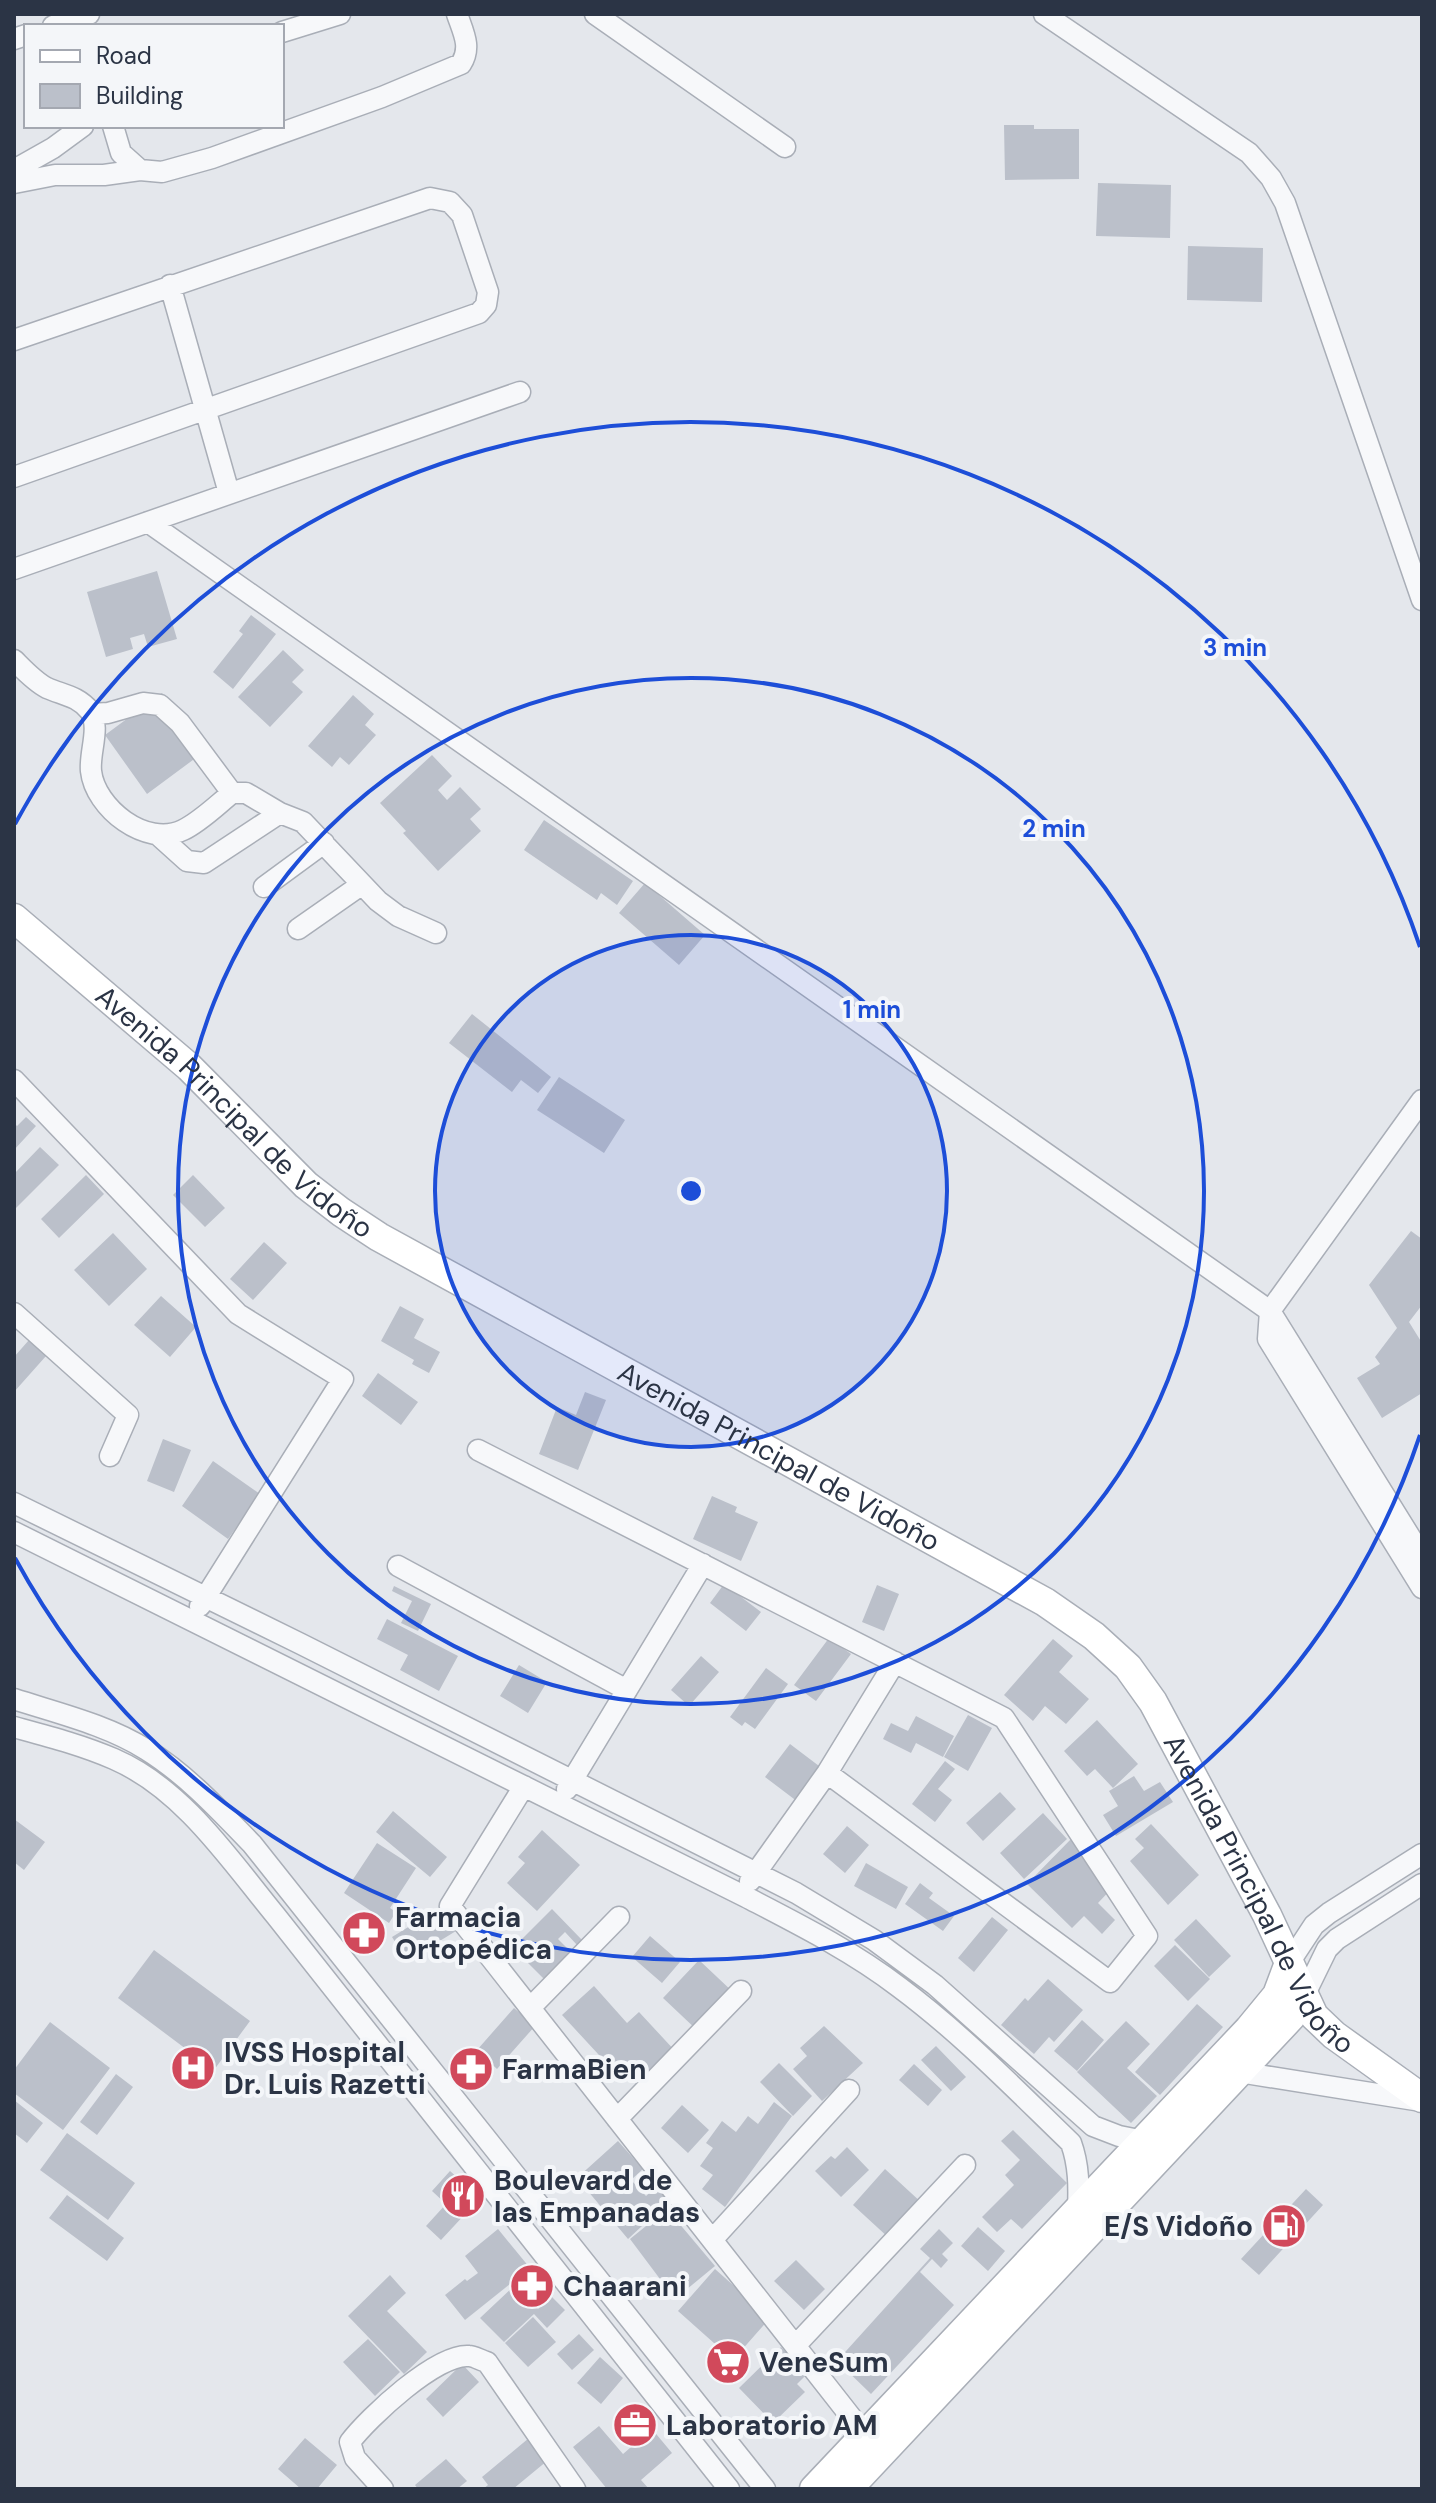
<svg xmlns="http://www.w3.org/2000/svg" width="1436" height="2503" viewBox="0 0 1436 2503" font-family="'DM Sans',sans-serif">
<rect width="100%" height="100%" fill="#e4e7ec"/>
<path fill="#bbc0ca" d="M1004,125H1034V129H1079V179L1005,180Z
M1098,183L1171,185L1170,238L1096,236Z
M1188,246L1263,248L1262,302L1187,300Z
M157,571L177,639L148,647L144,634L130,638L133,649L106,657L87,592Z
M251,615L276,634L233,689L213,672L243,634L239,631Z
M283,650L304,670L292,682L303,692L270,727L238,697Z
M162,693L185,724L201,754L147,794L105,735Z
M353,695L374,714L365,725L376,735L349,765L340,757L332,767L308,746Z
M432,755L452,776L438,790L447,800L460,787L481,809L470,819L481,831L438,871L403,833L406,831L380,803Z
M544,820L633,881L617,905L601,893L597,900L524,850Z
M645,883L705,935L679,965L619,913Z
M472,1014L551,1077L538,1093L521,1080L512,1092L449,1043Z
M559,1077L625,1120L604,1153L537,1110Z
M26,1117L36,1126L14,1150V1123L17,1126Z
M40,1147L59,1165L14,1210V1174Z
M86,1175L104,1194L59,1238L41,1219Z
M193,1175L225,1208L205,1227L173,1195Z
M1411,1231L1422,1239V1305L1409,1322L1422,1343V1393L1382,1418L1357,1378L1380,1364L1375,1357L1397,1328L1369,1285Z
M113,1233L147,1269L109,1306L74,1270Z
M264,1242L287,1263L253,1300L230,1279Z
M161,1296L196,1327L170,1357L134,1325Z
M400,1306L424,1319L414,1338L440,1352L429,1373L412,1364L414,1360L381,1341Z
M29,1340L46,1356L14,1392V1357Z
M378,1373L418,1402L401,1425L362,1396Z
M585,1392L606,1400L578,1470L539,1454L557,1407L576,1415Z
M163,1439L191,1450L174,1492L147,1481Z
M213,1461L260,1494L228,1539L182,1506Z
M712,1496L737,1507L735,1512L758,1522L741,1561L693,1539Z
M724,1584L761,1612L746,1631L710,1603Z
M877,1585L899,1594L884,1631L862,1622Z
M394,1586L431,1604L418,1631L401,1623L412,1601L392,1591Z
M387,1619L458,1656L439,1691L400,1670L408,1655L377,1639Z
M829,1638L851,1654L816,1701L794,1685Z
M1053,1639L1073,1656L1059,1672L1089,1699L1066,1724L1045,1706L1033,1721L1004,1695Z
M701,1656L719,1672L689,1706L671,1690Z
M519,1665L547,1682L528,1713L500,1696Z
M766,1668L788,1684L755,1729L745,1722L742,1726L730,1717Z
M968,1715L992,1728L968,1771L944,1757Z
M916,1716L954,1736L943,1757L916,1743L911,1753L883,1739L891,1723L908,1731Z
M1097,1720L1138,1764L1113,1788L1095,1769L1087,1776L1064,1751Z
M790,1744L823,1769L798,1802L765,1777Z
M945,1761L955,1769L938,1789L952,1800L935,1822L912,1804Z
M1134,1776L1144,1791L1160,1782L1173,1802L1116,1836L1103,1815L1118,1806L1109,1791Z
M1000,1792L1016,1809L983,1841L966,1823Z
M393,1811L447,1857L430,1877L376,1832Z
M1043,1813L1067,1839L1024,1879L1000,1853Z
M14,1819L45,1842L24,1870L14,1862Z
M1151,1824L1199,1875L1168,1905L1130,1861L1144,1848L1135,1839Z
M847,1826L869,1845L845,1873L823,1854Z
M542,1830L580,1865L537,1911L507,1883L525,1863L518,1857Z
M1072,1838L1117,1883L1098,1903L1115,1920L1102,1934L1084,1916L1072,1928L1027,1884Z
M377,1843L416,1868L390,1908L396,1912L389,1923L344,1893Z
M866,1863L908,1887L896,1909L854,1886Z
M920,1883L933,1893L929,1898L954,1916L943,1931L905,1904Z
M441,1907L456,1931L407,1961L392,1937Z
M552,1909L582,1940L577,1945L565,1932L558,1939L572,1953L545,1980L513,1948Z
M992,1917L1008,1930L974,1972L958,1958Z
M1196,1919L1231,1956L1209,1977L1174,1940Z
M650,1936L680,1962L662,1983L632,1957Z
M1175,1945L1210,1979L1188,2001L1154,1966Z
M154,1950L250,2021L214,2070L118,1998Z
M699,1960L734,1993L698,2031L663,1998Z
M1048,1979L1083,2010L1054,2042L1049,2037L1034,2054L1001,2025L1025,1998L1028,2001Z
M594,1986L627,2023L639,2012L677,2053L648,2080L637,2069L623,2081L562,2015Z
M1197,2004L1223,2027L1160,2095L1135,2072Z
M514,2008L535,2026L497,2069L477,2050Z
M1082,2020L1104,2040L1077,2071L1054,2051Z
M1126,2021L1150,2044L1127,2068L1157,2096L1131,2123L1077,2072Z
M50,2022L110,2068L63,2130L14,2093V2070Z
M824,2026L863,2063L822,2101L793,2069L807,2056L800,2048Z
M936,2046L966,2077L951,2091L921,2060Z
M779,2063L812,2096L793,2116L760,2082Z
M914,2064L942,2090L928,2106L899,2080Z
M116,2074L133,2087L97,2135L80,2122Z
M14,2100L43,2123L27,2143L14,2133Z
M774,2102L792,2116L725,2207L702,2189L713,2175L700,2166L713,2148L706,2143L722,2121L736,2132L748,2116L758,2124Z
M682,2105L709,2130L688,2153L661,2128Z
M1013,2130L1067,2183L1022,2229L1011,2219L997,2232L982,2217L1014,2185L1005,2175L1020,2160L1001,2141Z
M67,2133L135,2183L108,2220L40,2170Z
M618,2141L643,2169L631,2180L646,2196L656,2187L669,2201L628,2239L577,2178Z
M847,2147L869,2170L841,2197L815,2171L831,2156L835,2159Z
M885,2169L923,2204L890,2239L853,2205Z
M450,2171L480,2198L441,2240L426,2226L446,2204L432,2191Z
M1306,2189L1323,2205L1259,2275L1241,2259Z
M67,2195L124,2238L107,2261L49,2218Z
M667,2209L715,2266L675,2299L630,2239Z
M978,2227L1005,2251L988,2271L961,2246Z
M498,2229L530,2268L465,2320L445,2295L465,2279L467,2281L478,2273L465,2256Z
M939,2229L953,2243L942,2254L948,2260L941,2268L932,2259L920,2272L954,2305L871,2394L837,2361L930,2258L920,2249Z
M796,2260L825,2289L804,2310L774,2281Z
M715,2269L770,2318L733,2360L678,2311Z
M390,2275L406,2293L387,2311L427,2352L404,2374L348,2316Z
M515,2285L538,2309L551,2296L565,2310L547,2328L534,2314L504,2342L480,2318Z
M533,2317L556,2342L528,2367L505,2343Z
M579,2334L594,2350L572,2370L557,2354Z
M368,2339L400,2372L375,2396L343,2362Z
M781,2347L807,2374L797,2384L805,2392L773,2423L739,2388Z
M600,2357L623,2378L601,2404L577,2383Z
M462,2364L479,2382L443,2417L426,2399Z
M599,2426L623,2454L652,2429L672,2453L641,2480L649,2489H607L573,2447Z
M535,2433L553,2456L513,2489H483L488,2485L482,2477Z
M305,2438L337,2465L317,2489H301L278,2469Z
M446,2459L467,2481L457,2489H418L415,2485Z"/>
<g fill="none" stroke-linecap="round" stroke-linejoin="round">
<g stroke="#a9aeb7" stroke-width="23">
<path id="minor" d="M595,14L785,147
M1044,14L1249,153L1271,178L1285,203L1422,600
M53,26L89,14
M282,32L340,14
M14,39L26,35
M113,126L121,153L140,170
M14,170L53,148L83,126
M14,183L55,175H104L140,170L162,172L212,158L382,97L461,64C472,47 463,32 457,14
M170,285L229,493
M14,340L430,198L450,202L462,215L488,292L486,305L479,313L14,477
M148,522L1270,1311L1422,1556
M14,569L520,392
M14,660C24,670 35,682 47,688C63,695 78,696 90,711C101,727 89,752 91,771C95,808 146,848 183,830C200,822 217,805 232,793H246L280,813L303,822L378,901L398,916L436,933
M92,714L108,713L143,703L160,705L180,723L232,793
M157,834L187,861L204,863L280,813
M264,887L324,843
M298,929L361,885
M14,1080L238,1314L343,1379L200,1606
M1422,1100L1270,1311L1268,1339L1422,1588
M14,1313L128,1415L110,1456
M478,1450L1004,1718L1147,1936L1110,1982L827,1773
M14,1503L301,1644L796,1893L874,1940L935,1985L1093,2126L1119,2136L1144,2141
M14,1532L746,1897C798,1924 852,1951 899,1987C961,2033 1015,2089 1071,2143C1079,2165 1079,2187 1078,2211
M398,1566L627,1690
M14,1699C57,1713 108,1725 147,1750C187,1775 219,1810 252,1844L765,2489
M14,1727C47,1736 82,1745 114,1759C183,1789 230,1860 276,1916L729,2489
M524,1786L450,1906L873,2445
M567,1789L703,1564
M750,1881L827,1773L895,1662
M1289,1963L1314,1925L1329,1913L1422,1854
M1304,1996L1327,1949L1337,1939L1422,1884
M530,2008L619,1917
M1239,2072L1421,2101
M617,2119L741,1991
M712,2240L849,2090
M795,2346L965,2165
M383,2489L355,2458L350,2442C368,2418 437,2353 469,2356C474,2356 482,2361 487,2362L575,2489"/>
</g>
<g stroke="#a9aeb7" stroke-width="31">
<g id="secondary">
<path id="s1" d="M14,918L189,1067L306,1185L341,1212L379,1237L1045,1602L1094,1636L1128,1667L1153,1702L1267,1915L1314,2016L1334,2035L1422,2098"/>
<path d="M814,2489L1249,2029L1277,1995L1289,1963"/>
<path d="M848,2489L1291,2017L1304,1996"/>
</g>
</g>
<use href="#minor" stroke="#f7f8fa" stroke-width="20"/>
<use href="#secondary" stroke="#fff" stroke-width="28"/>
</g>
<circle cx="691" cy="1191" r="256" fill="#1d4ed8" fill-opacity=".12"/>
<g fill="none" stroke="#1d4ed8" stroke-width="4">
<circle cx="691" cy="1191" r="256"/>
<circle cx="691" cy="1191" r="513"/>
<path d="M1420 1435A769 769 0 0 1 15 1558M15 824A769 769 0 0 1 1420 947"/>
</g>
<defs>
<g id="pharmacy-disc" transform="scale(2.3)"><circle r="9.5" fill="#d1495b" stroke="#f4f6f9"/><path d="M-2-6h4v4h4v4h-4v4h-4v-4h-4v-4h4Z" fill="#fff"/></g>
<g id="hospital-disc" transform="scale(2.3)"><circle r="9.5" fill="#d1495b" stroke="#f4f6f9"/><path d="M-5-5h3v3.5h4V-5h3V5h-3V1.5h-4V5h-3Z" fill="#fff"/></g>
<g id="restaurant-disc" transform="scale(2.3)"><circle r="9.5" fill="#d1495b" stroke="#f4f6f9"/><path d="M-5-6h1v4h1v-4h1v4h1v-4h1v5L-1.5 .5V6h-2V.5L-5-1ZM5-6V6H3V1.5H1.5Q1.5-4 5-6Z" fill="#fff"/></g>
<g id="fuel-disc" transform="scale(2.3)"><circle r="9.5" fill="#d1495b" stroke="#f4f6f9"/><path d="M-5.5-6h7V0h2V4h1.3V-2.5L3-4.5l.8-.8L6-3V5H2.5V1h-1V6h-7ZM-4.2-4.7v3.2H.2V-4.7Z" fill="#fff"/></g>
<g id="supermarket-disc" transform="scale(2.3)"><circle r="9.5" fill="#d1495b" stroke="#f4f6f9"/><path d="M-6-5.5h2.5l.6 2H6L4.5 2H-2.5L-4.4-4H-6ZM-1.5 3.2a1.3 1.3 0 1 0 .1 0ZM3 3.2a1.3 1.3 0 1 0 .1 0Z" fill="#fff"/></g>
<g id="office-disc" transform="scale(2.3)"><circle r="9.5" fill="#d1495b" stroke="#f4f6f9"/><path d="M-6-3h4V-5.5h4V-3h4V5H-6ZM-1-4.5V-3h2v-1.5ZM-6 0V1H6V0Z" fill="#fff"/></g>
</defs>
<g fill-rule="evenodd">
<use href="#pharmacy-disc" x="364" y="1933"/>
<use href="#hospital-disc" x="193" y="2068"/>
<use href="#pharmacy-disc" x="471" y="2069"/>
<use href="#restaurant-disc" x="463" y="2196"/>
<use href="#fuel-disc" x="1284" y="2226"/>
<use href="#pharmacy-disc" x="532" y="2286"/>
<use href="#supermarket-disc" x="728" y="2362"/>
<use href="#office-disc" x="635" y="2425"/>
</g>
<g text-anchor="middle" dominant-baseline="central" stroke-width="8" stroke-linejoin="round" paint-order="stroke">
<g font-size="28" fill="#2b3445" stroke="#f4f6f9">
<text stroke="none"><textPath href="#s1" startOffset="294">Avenida Principal de Vidoño</textPath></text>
<text stroke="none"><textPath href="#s1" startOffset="942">Avenida Principal de Vidoño</textPath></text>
<text stroke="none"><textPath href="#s1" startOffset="1614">Avenida Principal de Vidoño</textPath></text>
</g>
<g font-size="28" font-weight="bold" fill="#2b3445" stroke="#f4f6f9" text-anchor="start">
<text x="395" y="1917">Farmacia<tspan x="395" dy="32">Ortopédica</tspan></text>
<text x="224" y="2052">IVSS Hospital<tspan x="224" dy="32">Dr. Luis Razetti</tspan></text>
<text x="502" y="2069">FarmaBien</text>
<text x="494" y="2180">Boulevard de<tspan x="494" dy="32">las Empanadas</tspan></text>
<text x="1253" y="2226" text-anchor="end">E/S Vidoño</text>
<text x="563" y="2286">Chaarani</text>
<text x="759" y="2362">VeneSum</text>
<text x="666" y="2425">Laboratorio AM</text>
</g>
</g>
<circle cx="691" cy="1191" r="12" fill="#1d4ed8" stroke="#f4f6f9" stroke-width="4"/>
<g font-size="24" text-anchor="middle" font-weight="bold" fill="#1d4ed8" stroke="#f4f6f9" stroke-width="8" stroke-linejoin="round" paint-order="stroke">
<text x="1235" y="656">3 min</text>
<text x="1054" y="837">2 min</text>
<text x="872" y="1018">1 min</text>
</g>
<rect width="1436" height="2503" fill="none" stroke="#2b3445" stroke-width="32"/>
<rect x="24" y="24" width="260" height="104" fill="#f4f6f9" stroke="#a4a8b1" stroke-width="2"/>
<rect x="40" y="50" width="40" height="12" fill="#ffffff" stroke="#a4a8b1" stroke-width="2"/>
<text x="96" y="64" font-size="24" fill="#2b3445">Road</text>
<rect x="40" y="84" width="40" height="24" fill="#bbc0ca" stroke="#a4a8b1" stroke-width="2"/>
<text x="96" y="104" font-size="24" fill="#2b3445">Building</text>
</svg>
